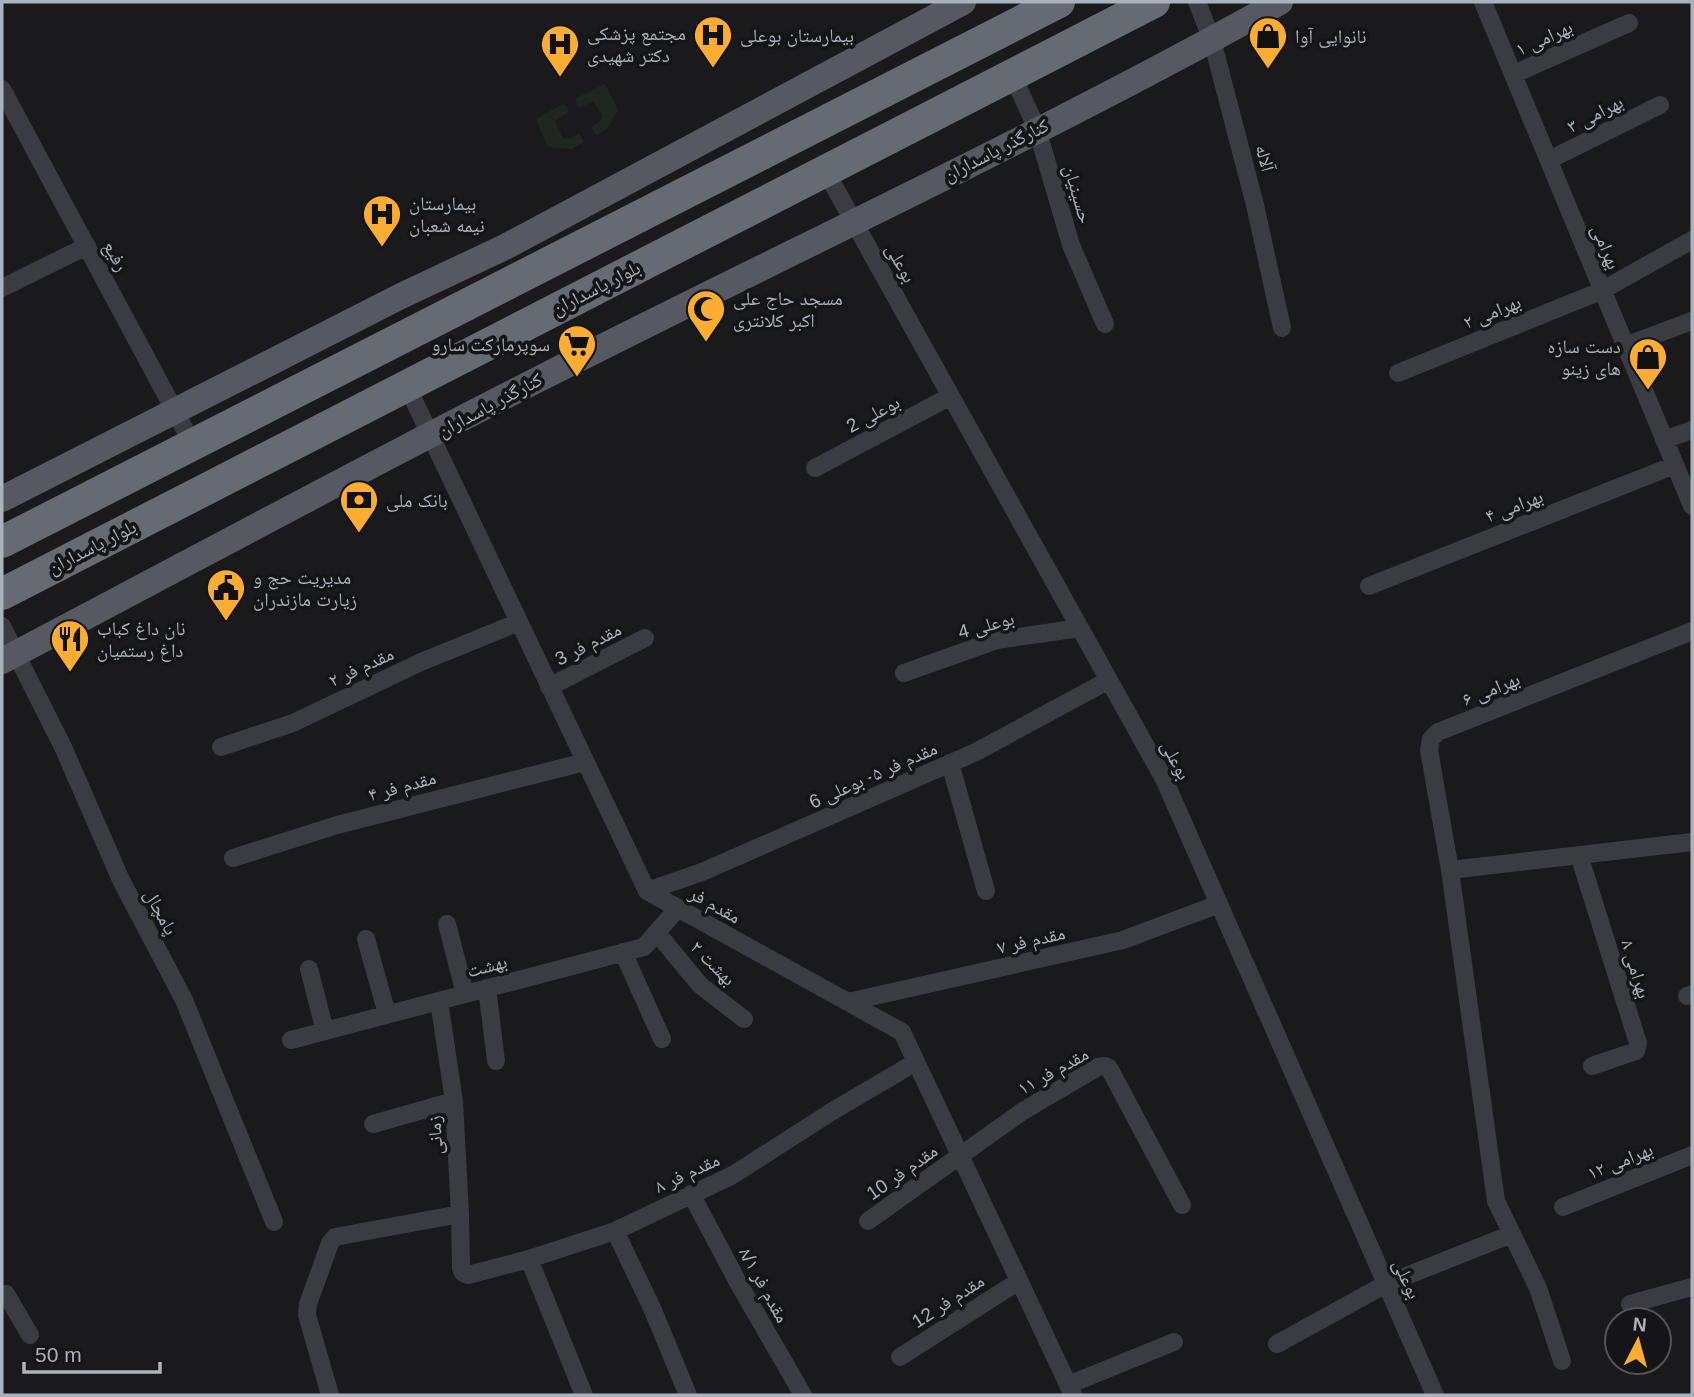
<svg xmlns="http://www.w3.org/2000/svg" width="1694" height="1397" viewBox="0 0 1694 1397" font-family="Helvetica,'Noto Naskh Arabic',sans-serif">
<rect width="100%" height="100%" fill="#1a1a1c"/>
<path fill="#1f2820" d="M605,84L618,110L606,130L596,135L591,127L600,122L602,115L593,101L579,108L575,99Z
M564,104L569,112L555,121L563,138L569,139L579,133L584,142L572,149L548,147L536,119Z"/>
<g fill="none" stroke-linecap="round" stroke-linejoin="round">
<path stroke="#3b3c42" stroke-width="18" d="M1197,2L1212,40L1255,205L1282,328
M1483,2L1692,506
M1012,74L1037,129L1071,245L1105,324
M1514,74L1629,23
M2,89L192,443
M1549,160L1660,105
M825,170L1164,779L1435,1395
M2,288L87,246
M1625,346L1692,321
M1398,373L1601,291L1692,240
M407,386L647,891L902,1032L1073,1395
M1664,440L1692,430
M815,468L951,396
M1369,586L1675,465
M2,626L63,747L121,880L184,1000L274,1222
M904,673L997,640L1080,628
M549,687L645,638
M221,747L293,723L421,662L519,622
M950,763L986,891
M1579,855L1638,1043L1636,1051L1592,1066
M233,858L337,825L585,762
M1450,870L1692,842
M647,891L702,872L976,752L1109,680
M447,924L465,994
M657,933L700,985L744,1019
M366,939L387,1014
M623,952L662,1039
M309,969L325,1031
M487,988L496,1061
M1687,996L1692,994
M439,1001L454,1101L460,1214L461,1268L463,1273L468,1275L529,1259L615,1231L733,1175L831,1112L916,1062
M848,1002L1123,940L1219,904
M291,1040L644,947L678,908
M373,1124L454,1101
M691,1194L740,1286L803,1395
M1563,1207L1692,1155
M868,1221L1023,1111L1098,1067L1105,1066L1109,1068L1182,1205
M615,1231L652,1308L688,1395
M529,1259L584,1395
M6,1294L30,1335
M1630,1304L1692,1287
M1277,1344L1386,1284L1512,1234
M900,1357L1019,1281
M1562,1361L1538,1288L1496,1201L1450,870L1429,750L1431,739L1438,732L1692,631
M1068,1385L1174,1342
M330,1395L307,1315L308,1304L330,1243L335,1237L460,1214"/>
<path stroke="#565961" stroke-width="26" d="M2,499L401,296L505,247L963,2
M2,661C181,567 359,470 539,379C786,253 1038,137 1280,2"/>
<path stroke="#666a73" stroke-width="32" d="M2,542L1059,2
M2,594L1154,2"/>
</g>
<defs>
<g id="hospital-pin" transform="scale(2.0125)"><path d="M0 17L-7.5 6A9.5 9.5 0 1 1 7.5 6Z" fill="#fbac33" stroke="#151517"/><path d="M-5-5h3v3.5h4V-5h3V5h-3V1.5h-4V5h-3Z" fill="#111"/></g>
<g id="shop-pin" transform="scale(2.0125)"><path d="M0 17L-7.5 6A9.5 9.5 0 1 1 7.5 6Z" fill="#fbac33" stroke="#151517"/><path d="M-5-2.5h2.3a2.7 3.5 0 0 1 5.4 0H5L5.5 6h-11ZM-1.5-2.5h3a1.5 2.3 0 0 0-3 0Z" fill="#111"/></g>
<g id="mosque-pin" transform="scale(2.0125)"><path d="M0 17L-7.5 6A9.5 9.5 0 1 1 7.5 6Z" fill="#fbac33" stroke="#151517"/><path d="M3.5-4.9A6 6 0 1 0 3.5 4.9A5 5 0 1 1 3.5-4.9Z" fill="#111"/></g>
<g id="supermarket-pin" transform="scale(2.0125)"><path d="M0 17L-7.5 6A9.5 9.5 0 1 1 7.5 6Z" fill="#fbac33" stroke="#151517"/><path d="M-6-5.5h2.5l.6 2H6L4.5 2H-2.5L-4.4-4H-6ZM-1.5 3.2a1.3 1.3 0 1 0 .1 0ZM3 3.2a1.3 1.3 0 1 0 .1 0Z" fill="#111"/></g>
<g id="bank-pin" transform="scale(2.0125)"><path d="M0 17L-7.5 6A9.5 9.5 0 1 1 7.5 6Z" fill="#fbac33" stroke="#151517"/><path d="M-6-4H6V4H-6ZM0-2.3a2.3 2.3 0 1 0 0 4.6a2.3 2.3 0 1 0 0-4.6Z" fill="#111"/></g>
<g id="civic-pin" transform="scale(2.0125)"><path d="M0 17L-7.5 6A9.5 9.5 0 1 1 7.5 6Z" fill="#fbac33" stroke="#151517"/><path d="M-.6-6.5H3V-4.5H.6V-3L4-1V1h2V6H-6V1h2V-1L-.6-3ZM-1.2 2.5V6h2.4V2.5Z" fill="#111"/></g>
<g id="restaurant-pin" transform="scale(2.0125)"><path d="M0 17L-7.5 6A9.5 9.5 0 1 1 7.5 6Z" fill="#fbac33" stroke="#151517"/><path d="M-5-6h1v4h1v-4h1v4h1v-4h1v5L-1.5 .5V6h-2V.5L-5-1ZM5-6V6H3V1.5H1.5Q1.5-4 5-6Z" fill="#111"/></g>
</defs>
<g fill-rule="evenodd">
<use href="#hospital-pin" x="713" y="35"/>
<use href="#shop-pin" x="1268" y="36"/>
<use href="#hospital-pin" x="560" y="44"/>
<use href="#hospital-pin" x="382" y="214"/>
<use href="#mosque-pin" x="706" y="309"/>
<use href="#supermarket-pin" x="577" y="344"/>
<use href="#shop-pin" x="1648" y="357"/>
<use href="#bank-pin" x="359" y="500"/>
<use href="#civic-pin" x="226" y="588"/>
<use href="#restaurant-pin" x="70" y="639"/>
</g>
<g text-anchor="middle" dominant-baseline="central" stroke-width="7" stroke-linejoin="round" paint-order="stroke">
<g font-size="19" fill="#acb2bc" stroke="#151517" text-anchor="start">
<text x="587" y="33">مجتمع پزشکی<tspan x="587" dy="22">دکتر شهیدی</tspan></text>
<text x="740" y="35">بیمارستان بوعلی</text>
<text x="1295" y="36">نانوایی آوا</text>
<text x="409" y="203">بیمارستان<tspan x="409" dy="22">نیمه شعبان</tspan></text>
<text x="733" y="298">مسجد حاج علی<tspan x="733" dy="22">اکبر کلانتری</tspan></text>
<text x="550" y="344" text-anchor="end">سوپرمارکت سارو</text>
<text x="1621" y="346" text-anchor="end">دست سازه<tspan x="1621" dy="22">های زینو</tspan></text>
<text x="386" y="500">بانک ملی</text>
<text x="253" y="577">مدیریت حج و<tspan x="253" dy="22">زیارت مازندران</tspan></text>
<text x="97" y="628">نان داغ کباب<tspan x="97" dy="22">داغ رستمیان</tspan></text>
</g>
<g font-size="19" fill="#acb2bc" stroke="#151517">
<text transform="translate(1544 38) rotate(-24)">بهرامی ۱</text>
<text transform="translate(1595 114) rotate(-27)">بهرامی ۳</text>
<text transform="translate(996 150) rotate(-27)">کنارگذر پاسداران</text>
<text transform="translate(1265 158) rotate(75)">آلاله</text>
<text transform="translate(1078 194) rotate(74)">حسینیان</text>
<text transform="translate(1606 247) rotate(68)">بهرامی</text>
<text transform="translate(116 256) rotate(61)">رفیع</text>
<text transform="translate(901 263) rotate(61)">بوعلی</text>
<text transform="translate(596 288) rotate(-27)">بلوار پاسداران</text>
<text transform="translate(1492 312) rotate(-22)">بهرامی ۲</text>
<text transform="translate(490 405) rotate(-28)">کنارگذر پاسداران</text>
<text transform="translate(873 414) rotate(-28)">بوعلی 2</text>
<text transform="translate(1514 506) rotate(-21)">بهرامی ۴</text>
<text transform="translate(92 547) rotate(-27)">بلوار پاسداران</text>
<text transform="translate(986 625) rotate(-15)">بوعلی 4</text>
<text transform="translate(588 644) rotate(-27)">مقدم فر 3</text>
<text transform="translate(361 667) rotate(-25)">مقدم فر ۲</text>
<text transform="translate(1491 689) rotate(-22)">بهرامی ۶</text>
<text transform="translate(1176 760) rotate(63)">بوعلی</text>
<text transform="translate(873 775) rotate(-24)">مقدم فر ۵- بوعلی 6</text>
<text transform="translate(402 786) rotate(-15)">مقدم فر ۴</text>
<text transform="translate(715 905) rotate(29)">مقدم فر</text>
<text transform="translate(161 912) rotate(62)">پامچال</text>
<text transform="translate(1031 940) rotate(-13)">مقدم فر ۷</text>
<text transform="translate(713 963) rotate(45)">بهشت ۲</text>
<text transform="translate(487 966) rotate(-15)">بهشت</text>
<text transform="translate(1636 969) rotate(73)">بهرامی ۸</text>
<text transform="translate(1053 1071) rotate(-29)">مقدم فر ۱۱</text>
<text transform="translate(435 1135) rotate(-93)">زمانی</text>
<text transform="translate(1620 1161) rotate(-22)">بهرامی ۱۲</text>
<text transform="translate(902 1172) rotate(-35)">مقدم فر 10</text>
<text transform="translate(687 1173) rotate(-25)">مقدم فر ۸</text>
<text transform="translate(1407 1279) rotate(66)">بوعلی</text>
<text transform="translate(764 1285) rotate(61)">مقدم فر ۸/۱</text>
<text transform="translate(948 1301) rotate(-33)">مقدم فر 12</text>
</g>
</g>
<rect width="1694" height="1397" fill="none" stroke="#acb2bc" stroke-width="7"/>
<g transform="translate(1638 1341) rotate(6)"><circle r="33" fill="#151517" stroke="#515459" stroke-width="2"/>
<path d="M0-5L12 26L0 18L-12 26Z" fill="#fbac33"/>
<text y="-10" font-size="19" font-weight="bold" text-anchor="middle" fill="#acb2bc">N</text>
</g>
<path d="M24 1362v10h136v-10" fill="none" stroke="#acb2bc" stroke-width="3.5"/>
<text x="35" y="1362" font-size="21" fill="#acb2bc" stroke="#151517" stroke-width="5" paint-order="stroke">50 m</text>
</svg>
